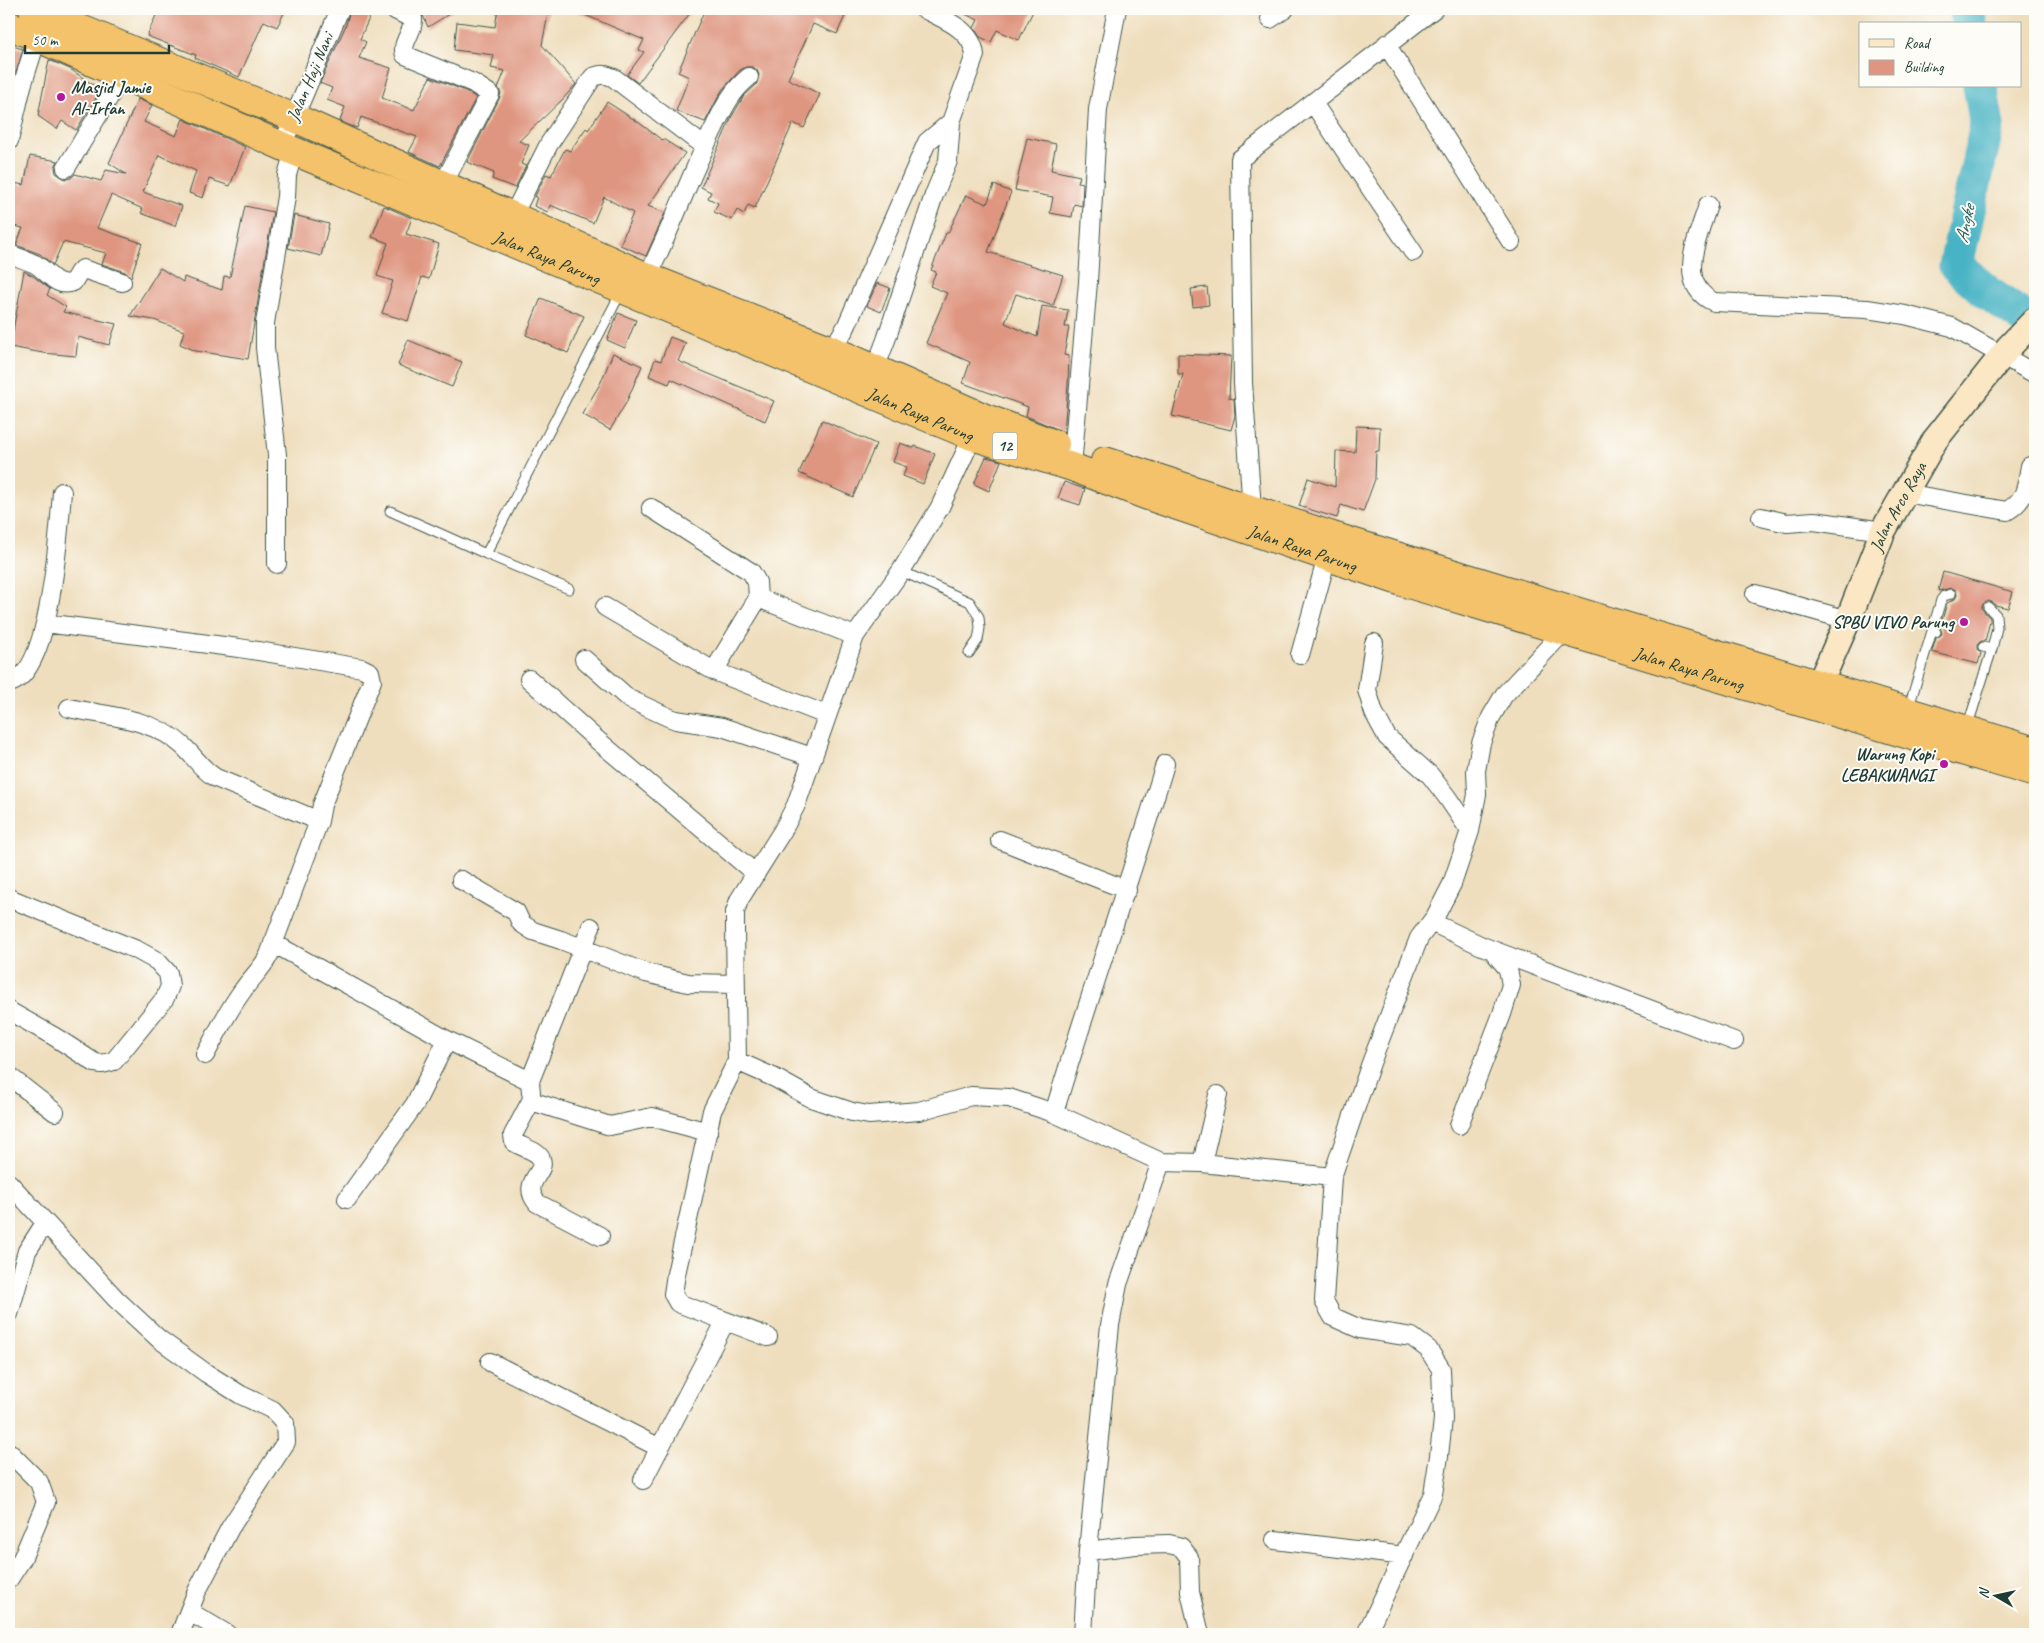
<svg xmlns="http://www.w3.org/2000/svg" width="2044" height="1643" viewBox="0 0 2044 1643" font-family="Caveat,sans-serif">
<rect width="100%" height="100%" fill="#fdfcf7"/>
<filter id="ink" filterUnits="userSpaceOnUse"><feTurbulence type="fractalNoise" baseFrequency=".02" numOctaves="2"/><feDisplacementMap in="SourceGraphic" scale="10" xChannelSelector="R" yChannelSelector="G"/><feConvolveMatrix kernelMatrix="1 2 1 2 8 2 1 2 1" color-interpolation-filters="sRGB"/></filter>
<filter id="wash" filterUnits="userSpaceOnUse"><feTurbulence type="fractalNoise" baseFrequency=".0096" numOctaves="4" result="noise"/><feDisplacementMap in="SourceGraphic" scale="20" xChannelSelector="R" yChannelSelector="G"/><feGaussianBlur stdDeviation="1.12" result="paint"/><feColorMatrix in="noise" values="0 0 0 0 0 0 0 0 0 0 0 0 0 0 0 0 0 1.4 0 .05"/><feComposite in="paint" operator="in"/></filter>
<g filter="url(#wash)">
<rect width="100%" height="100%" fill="#efdebd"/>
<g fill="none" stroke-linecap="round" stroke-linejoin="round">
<path stroke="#47b3c4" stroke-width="35" d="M1966,9L1970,24
M1980,86L1987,125L1956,265L1989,294L2035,325"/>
</g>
<g id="blocks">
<path fill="#df9681" d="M162,9H286L277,27L264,21L239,77L195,58L196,55L147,36L157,13L160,14Z
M350,9H373L360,39L366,42L359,58L391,68L382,98L414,110L430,77L468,92L476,98L440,166L409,152L417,137L361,117L357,128L351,126L340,121L345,107L327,100L332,88L320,83L346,25Z
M417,9H457L428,27L422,13Z
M498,9H549L542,45L576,84L562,100L519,141L529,145L521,164L526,166L515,188L492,179L494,173L467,162L499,99L501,93L498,88L505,71L491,68L494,55L454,50L457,22L495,27Z
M571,9H693L638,83L627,75L644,52L639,50L644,40Z
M705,9H848L837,34L813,24L788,79L820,94L804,128L793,123L755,208L748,205L744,214L737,210L732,220L714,212L718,203L708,198L711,192L701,187L732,116L744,96L756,85L759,75L757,70L752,67H746L740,70L722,90L705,122L676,111L689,77L678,72Z
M954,9H1034L1019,40L997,30L991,42L980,37L974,28L978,20Z
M9,45L23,49L9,96Z
M49,60L70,69L101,90L76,130L62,121L57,129L38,116Z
M138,99L152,105L144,122L176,136L183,119L245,147L230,186L209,179L203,198L189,193L196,171L159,155L143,192L182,206L175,226L141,213L143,209L111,195L97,228L142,243L131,277L125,272L102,264L106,253L63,242L53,265L40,254L16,245L23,228L9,225V182L24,185L30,156L58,161L55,167L56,173L65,179L71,178L75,174L101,181L106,170L126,174L109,163Z
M607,102L638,122L662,140L663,139L685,153L648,206L665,213L646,256L620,245L633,213L604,197L593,223L550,205L548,212L534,206L537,197L535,196L546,174L551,176L565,149L570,151L586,128L588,130Z
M1027,138L1056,144L1051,170L1080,176L1078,182L1083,183L1082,206L1074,204L1072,217L1050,213L1053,197L1015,190Z
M994,185L1011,192L988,252L1063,275L1053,306L1016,294L1005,323L1037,337L1042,306L1068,310L1065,327H1069L1064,355L1069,356L1068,384L1064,432L1026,416L1028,407L963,383L970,362L926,343L947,293L930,286L936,272L931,270L946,233H948L966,195L987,204Z
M245,206L273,212L248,359L196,351L180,344L184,331L154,320L130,316L160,268L183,282L184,277L222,290L224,276L230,277Z
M384,206L412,218L406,234L439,244L429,279L422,277L408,321L382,313L393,281L377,276L388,243L372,237Z
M294,215L329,224L321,256L288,248Z
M24,271L33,276L50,289L47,295L66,307L63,312L116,324L109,345L78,337L76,356L43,353L10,347Z
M877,283L890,288L881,312L867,306Z
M1207,287L1209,305L1193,307L1191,289Z
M541,298L584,316L568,353L526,335Z
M618,313L636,320L625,348L607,340Z
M670,337L686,343L678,361L774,401L765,421L671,379L669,384L649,376L655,359L661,361Z
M408,340L462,362L452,387L398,365Z
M613,353L642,366L626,403L610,430L582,414L600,384Z
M1178,354L1231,356L1229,398L1234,399L1235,416L1231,430L1172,416L1183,374H1178Z
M822,420L876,444L853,497L799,473Z
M1356,426L1380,427L1379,451H1376L1375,479L1363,512L1341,505L1337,518L1299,506L1308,478L1335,487L1336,451L1355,452Z
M900,443L914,448L915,446L935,454L923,484L903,476L907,467L893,462Z
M986,457L1001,461L989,491L974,484Z
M1064,482L1085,489L1080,505L1058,498Z
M1943,572L2013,592L2008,608L1995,605L1989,601L1982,605V609L1990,618V621L1985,641H1981L1977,645V649L1981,653L1978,664L1932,652L1936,638L1942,634L1940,627L1947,603L1955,599L1957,595L1956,590L1952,588L1938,591Z"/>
</g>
</g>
<g filter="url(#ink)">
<use href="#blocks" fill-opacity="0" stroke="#3e5549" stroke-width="1"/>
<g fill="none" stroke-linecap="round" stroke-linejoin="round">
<g stroke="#3e5549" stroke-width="11">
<path id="service" d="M390,511L486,554
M901,571L970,602L979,617L980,628L978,640L969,653
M569,589L486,554L621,292
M1988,607L1996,615L1997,628L1992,649
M1932,631L1941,600L1944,596L1951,594
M1908,710L1932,631L1936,632
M1967,728L1992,649L1983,647"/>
</g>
<g stroke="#3e5549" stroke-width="20">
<path id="minor" d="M393,9L413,19C414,32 400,43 405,55L473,83L490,94L439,192
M1270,19L1285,9
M1386,44L1511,242
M1313,103L1413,252
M9,141L22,86L37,38
M282,146L340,9
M66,168L122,76
M1708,205C1699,235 1674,284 1714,302L1867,309L1905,315L1952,327L2035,374
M508,225L549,144L593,77C601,74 606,74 614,78L705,147
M9,254C17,257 27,260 35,264C48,271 56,289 73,282L79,272L83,269L122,282
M647,277C671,230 688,181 711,134C722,112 729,93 749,77
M830,359L832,350L846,327L927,142L951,122
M872,377L886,340L934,195L948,161L951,122L975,55C972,29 945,20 924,9
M977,427L940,507L901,571L855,636L796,805L783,830L739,900L735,912V930L737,1061L775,1078L811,1098L852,1112L869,1115L919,1111L971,1096L1009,1098L1054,1113L1161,1162L1202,1163L1332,1177
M1072,467L1088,282L1098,109L1117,9
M1905,493L2007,511C2027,499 2026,487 2030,466
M651,508L751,572L757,582L758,598L714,671
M1252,509L1243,383L1240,159L1434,9
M1761,517L1787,523L1814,521L1883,531
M277,564V455L265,348V323L286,197L287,175L294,151
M1755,594L1848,620
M758,598L855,636
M605,607L714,671L826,715
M45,623L239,648L362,668L370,672L372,681L322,805L319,821L269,955C262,969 252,977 243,990C228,1010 217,1033 205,1055
M1374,643L1367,690L1374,713L1387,737L1430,775L1447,797L1470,831
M1300,655L1327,557
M584,659L629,699L668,717L676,720L722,727L812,757
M529,679L596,739L756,874
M9,683C51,675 59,529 62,492
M69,708C107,716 153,718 183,746C195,757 202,770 216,778L319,821
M1000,840L1127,890
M461,880L516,912L521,923L533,931L561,940L646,973L688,983L735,984
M9,898L137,950L157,961L168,973L170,986L165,998L114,1061L102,1064L95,1063L55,1037L9,1011
M1431,922L1482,946L1734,1041
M273,943L447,1040L530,1081
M737,1061L712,1111L676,1274L673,1294L678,1303L768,1337
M9,1076L55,1112
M531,1093L530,1081L591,927
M1054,1113C1089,996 1130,881 1165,764
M1459,1125L1502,1014L1511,985L1508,969L1492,950
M1202,1163L1218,1095
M9,1183L116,1299L159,1339L206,1373L241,1395L273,1410L285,1423L286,1442L230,1528L197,1591L180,1634
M347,1199L415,1104L447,1040
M600,1236L537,1203C520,1182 547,1173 541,1159C538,1151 521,1147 514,1142L513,1135L531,1101L610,1126L652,1117L708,1132
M9,1314L27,1251L45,1223
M490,1362L660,1448
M9,1452L39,1482L46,1502L22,1559L9,1579
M643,1480L725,1322
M1275,1540L1404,1556
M1088,1551L1135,1545L1169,1544L1181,1547L1189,1557L1190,1592L1200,1634
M190,1612L227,1634
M1083,1634L1088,1551L1110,1325L1118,1284L1161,1162
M1366,1634L1433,1494L1439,1456L1443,1419L1441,1369L1428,1349L1412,1337L1360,1329L1333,1317L1324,1301L1332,1177L1371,1063L1419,938L1435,917L1452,884L1470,831L1477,794L1476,771L1481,743L1491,717L1504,695L1565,630"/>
</g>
<g stroke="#3e5549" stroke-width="28">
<g id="secondary">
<path id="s1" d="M1819,685L1848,620L1883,531L1935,440L2008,348L2035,320"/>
</g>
</g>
<g stroke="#3e5549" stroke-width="30">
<g id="trunk">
<path d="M33,9L304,122L647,277L832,350L983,417L1055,444"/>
<path id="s2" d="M9,25L282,146L972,436L1072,467L1145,495L1402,582L2035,773"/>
<path d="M1105,461C1181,485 1257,512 1333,536C1567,610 1802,678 2035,751"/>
</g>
</g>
<use href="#service" stroke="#fff" stroke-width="9"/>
<use href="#minor" stroke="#fff" stroke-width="18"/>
<use href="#secondary" stroke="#fbe7c3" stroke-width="25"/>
<use href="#trunk" stroke="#f4c26a" stroke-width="28"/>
</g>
</g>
<g fill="#b5179e" stroke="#fdfcf7" stroke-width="2">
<circle cx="61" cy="97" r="5"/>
<circle cx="1964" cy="622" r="5"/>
<circle cx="1944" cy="764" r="5"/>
</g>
<g text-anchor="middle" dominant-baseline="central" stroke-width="4" stroke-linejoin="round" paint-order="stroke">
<rect fill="#fdfcf7" stroke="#62766e" stroke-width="1" x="992.5" y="432.5" width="25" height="27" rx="4"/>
<g font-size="16" font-weight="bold" fill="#1f3d34">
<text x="1005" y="446">12</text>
</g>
<g font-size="18" fill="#1f3d34" stroke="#fdfcf7">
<text transform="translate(310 77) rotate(-67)">Jalan Haji Nani</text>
<text stroke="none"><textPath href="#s2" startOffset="586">Jalan Raya Parung</textPath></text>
<text stroke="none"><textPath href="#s2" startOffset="991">Jalan Raya Parung</textPath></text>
<text stroke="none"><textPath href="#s1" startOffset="195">Jalan Arco Raya</textPath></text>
<text stroke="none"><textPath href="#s2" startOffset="1396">Jalan Raya Parung</textPath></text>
<text stroke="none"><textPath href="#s2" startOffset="1801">Jalan Raya Parung</textPath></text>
</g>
<g font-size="18" font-weight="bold" fill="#1f3d34" stroke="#fdfcf7" text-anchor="end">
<text x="71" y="87" text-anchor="start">Masjid Jamie<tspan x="71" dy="21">Al-Irfan</tspan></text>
<text x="1954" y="622">SPBU VIVO Parung</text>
<text x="1934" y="754">Warung Kopi<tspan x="1934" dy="21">LEBAKWANGI</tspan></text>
</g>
<g font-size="19" font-style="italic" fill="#2b605f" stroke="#fdfcf7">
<text transform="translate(1965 224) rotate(-78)">Angke</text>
</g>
</g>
<rect width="2044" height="1643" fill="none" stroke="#fdfcf7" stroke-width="30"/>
<rect x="1859" y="22" width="162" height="65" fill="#fdfcf7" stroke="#a4b0a9"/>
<rect x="1869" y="39" width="25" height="8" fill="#fbe7c3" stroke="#a4b0a9"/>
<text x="1904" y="48" font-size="15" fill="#1f3d34">Road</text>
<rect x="1869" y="60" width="25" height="15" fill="#df9681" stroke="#a4b0a9"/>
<text x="1904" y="72" font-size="15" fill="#1f3d34">Building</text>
<g transform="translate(1996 1596) rotate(279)" stroke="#fdfcf7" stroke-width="4" paint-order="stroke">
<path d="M0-4L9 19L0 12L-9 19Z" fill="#1f3d34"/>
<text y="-8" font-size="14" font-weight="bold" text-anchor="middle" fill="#1f3d34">N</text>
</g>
<path d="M25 45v8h144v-8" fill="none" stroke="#1f3d34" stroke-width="2.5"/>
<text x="32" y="45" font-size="15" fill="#1f3d34" stroke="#fdfcf7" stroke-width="4" paint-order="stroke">50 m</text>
</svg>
